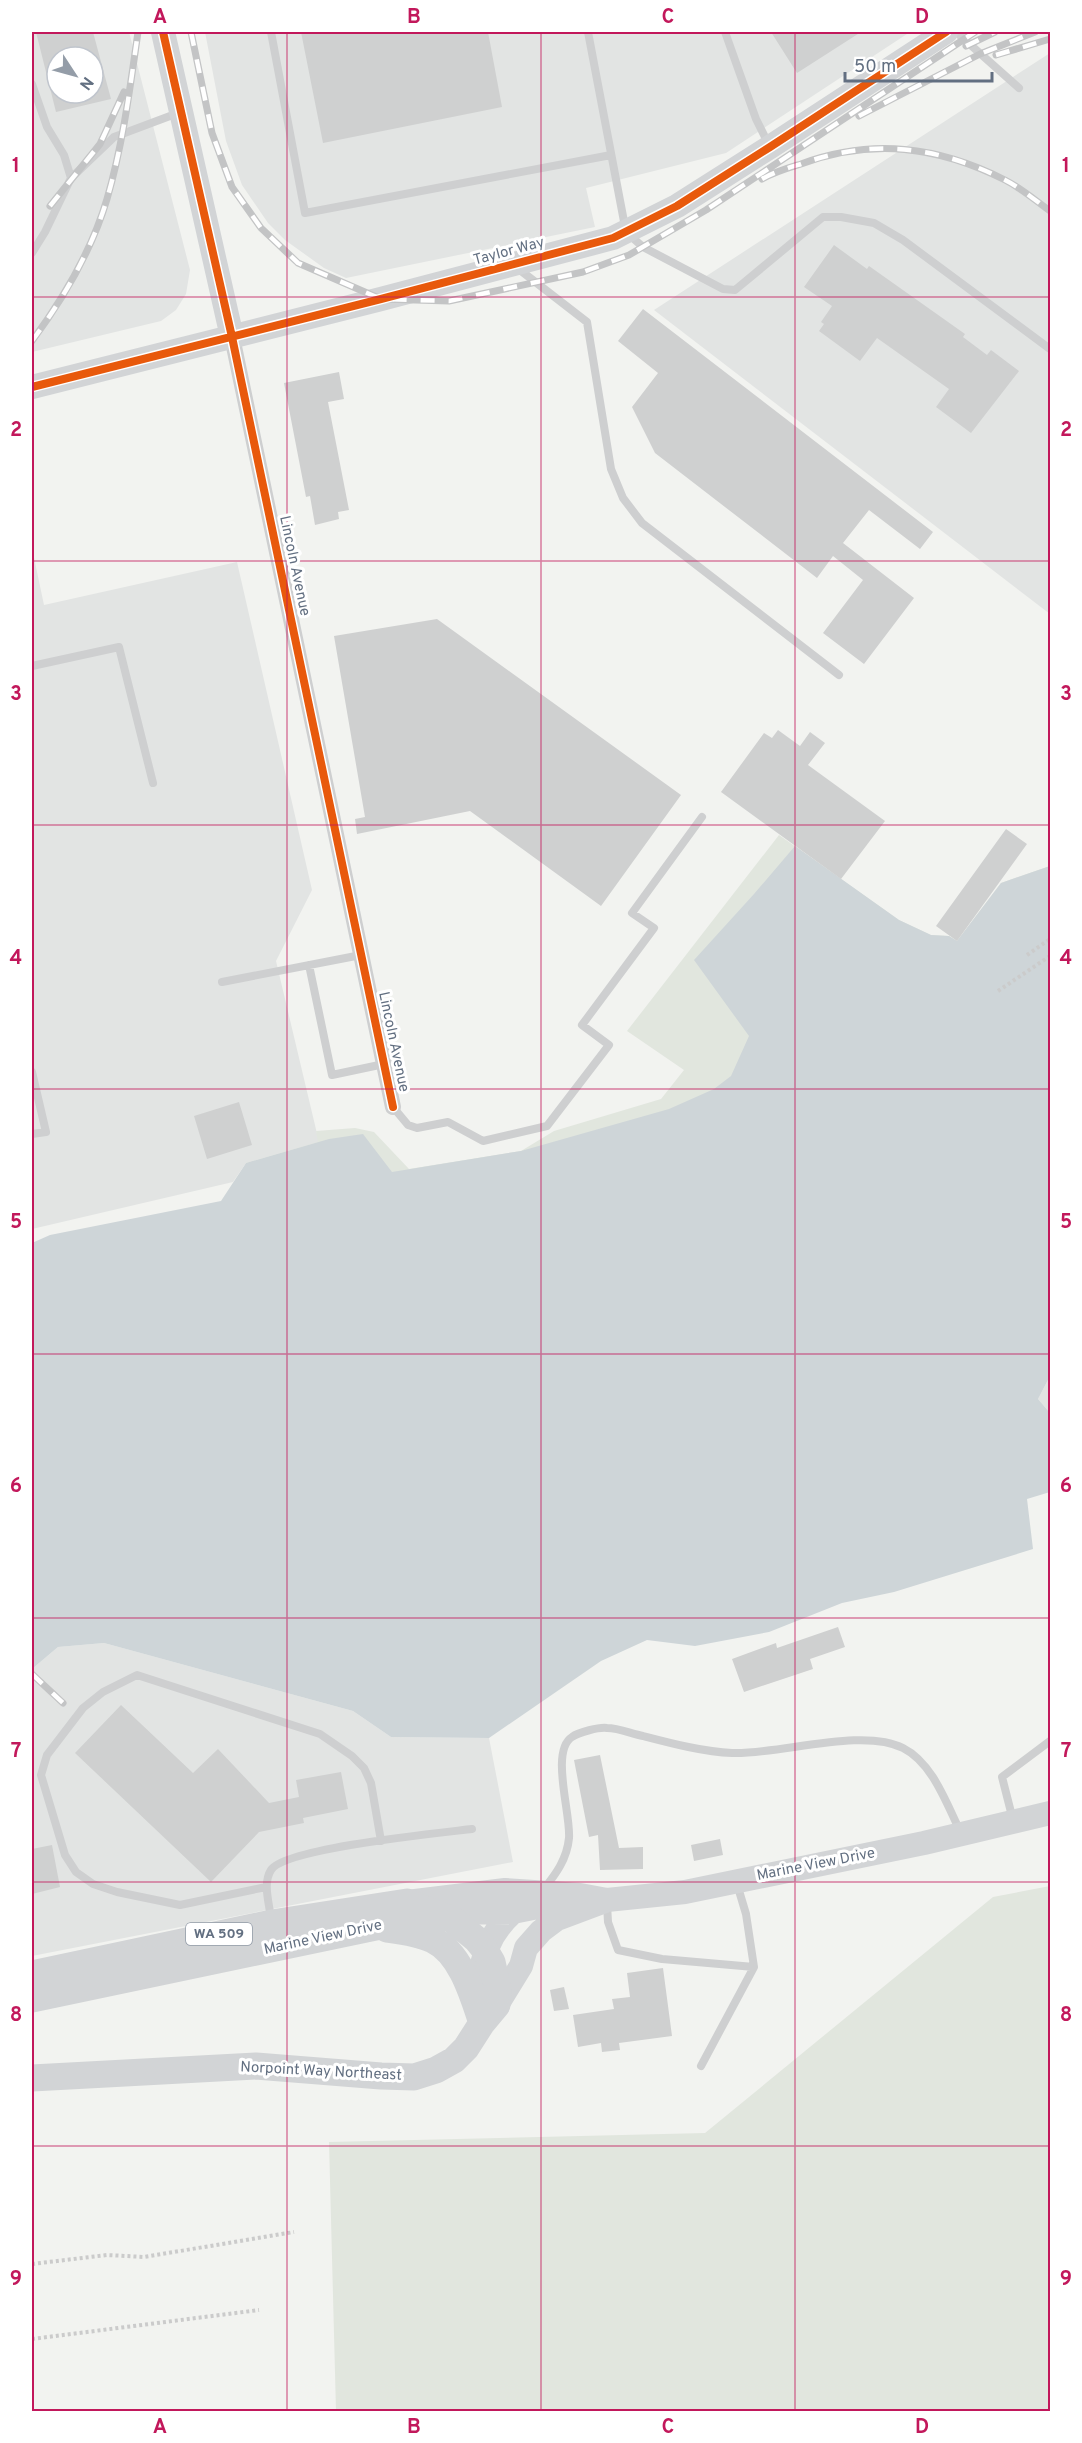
<svg xmlns="http://www.w3.org/2000/svg" width="1082" height="2443" viewBox="0 0 1082 2443" font-family="Overpass,sans-serif">
<rect width="100%" height="100%" fill="#f2f3f0"/>
<path fill="#e2e4e3" fill-rule="evenodd" d="M32,32H129L190,270L186,294L176,310L161,321L32,352ZM57,57H93V93H57Z
M205,32H910L726,153L586,188L595,227L346,278L324,268L285,240L268,223L242,185L226,141Z
M1050,53V614L654,310Z
M32,548L44,605L237,562L312,890L276,961L319,1142L246,1163L233,1182L32,1229Z
M1050,1376V1413L1038,1399Z
M104,1643L353,1711L391,1737L489,1738L513,1862L32,1956V1669L58,1647Z"/>
<path fill="#e1e6de" d="M779,835L899,920L931,935L949,936L957,941L1001,883L1050,866L972,981L447,1209L246,1163L318,1142L316,1131L355,1128L374,1132L409,1169L521,1151L554,1131L661,1099L684,1070L627,1031Z
M1050,1886V2411H336L329,2142L705,2133L993,1897Z"/>
<path fill="#ced5d8" d="M795,846L899,920L931,935L949,936L957,941L1001,883L1050,866V1376L1038,1399L1050,1413V1492L1027,1499L1033,1549L894,1592L842,1603L769,1632L695,1646L647,1640L601,1661L489,1738L391,1737L353,1711L104,1643L58,1647L32,1669V1243L50,1235L221,1201L246,1163L329,1139L363,1134L392,1172L521,1151L669,1109L714,1089L731,1076L749,1036L694,960L754,894Z"/>
<path fill="#cfd0d0" fill-rule="evenodd" d="M36,32H93L111,99L56,112ZM57,57H93V93H57Z
M301,32H488L502,107L323,143Z
M771,32H861L797,73Z
M834,245L867,269L869,266L965,334L963,337L987,355L991,350L1019,371L971,433L936,407L949,389L877,338L860,361L819,331L824,324L821,322L832,306L804,287Z
M643,309L933,532L920,549L869,510L843,543L914,598L864,664L823,633L863,580L833,556L817,578L655,453L632,407L658,373L618,341Z
M339,372L344,399L328,402L349,510L338,512L339,519L315,525L310,496L306,497L284,383Z
M437,619L681,795L601,906L470,811L357,834L355,819L365,817L334,636Z
M778,730L800,746L810,732L825,743L808,765L885,821L841,879L721,792L764,733L772,738Z
M1006,829L1027,844L957,941L936,926Z
M239,1102L252,1145L207,1159L194,1116Z
M838,1627L845,1647L810,1659L813,1669L744,1692L732,1659L776,1643L777,1648Z
M121,1705L193,1773L218,1749L269,1803L299,1797L296,1780L341,1772L348,1809L303,1818L304,1823L259,1832L211,1882L75,1753Z
M600,1755L619,1848L643,1847V1869L600,1870L598,1835L589,1837L574,1760Z
M720,1839L723,1855L694,1861L691,1845Z
M52,1845L60,1887L32,1894V1849Z
M663,1968L672,2036L619,2043L620,2050L602,2052L601,2043L578,2047L573,2015L614,2009L612,1999L630,1997L627,1973Z
M564,1987L569,2009L554,2011L550,1990Z"/>
<g fill="none" stroke-linecap="round" stroke-linejoin="round">
<path stroke="#cbcbcb" stroke-width="4" stroke-dasharray="3 3" stroke-linecap="butt" d="M1027,955L1050,939
M998,991L1050,956
M32,2264L107,2255L144,2257L294,2232
M32,2339L259,2310"/>
<path stroke="#cecfd0" stroke-width="8" d="M271,32L305,213L611,155
M588,32L626,232L643,247L723,289L735,290L823,217H841L874,223L903,240L1050,349
M725,32L756,119L769,145
M956,32L1019,88
M32,84L47,127L64,155L71,178
M32,253L45,232L71,178L114,137L178,113
M516,267L587,322L611,469L623,498L642,523L839,675
M32,666L119,647L153,783
M309,965L332,1075L384,1064
M222,982L361,955
M32,1072L46,1132L32,1134
M393,1107L408,1125L417,1128L448,1122L483,1141L547,1126L609,1045L582,1025L654,928L632,913L702,817
M1013,1820L1002,1777L1050,1741
M266,1887L180,1905L117,1892L93,1884L76,1872L65,1855L41,1775L47,1755L83,1708L103,1692L137,1675L320,1734L352,1756L364,1768L371,1783L381,1841
M543,1890C556,1874 567,1859 569,1838C571,1814 550,1751 572,1737C579,1732 599,1727 607,1728C619,1728 632,1734 643,1736C670,1743 704,1752 732,1753C779,1755 862,1727 903,1748C933,1763 947,1805 961,1833
M607,1904L608,1922L618,1950L662,1959L754,1967
M271,1920C270,1905 262,1884 271,1870C285,1848 439,1833 472,1829
M701,2066L754,1967L746,1914L737,1884"/>
<path stroke="#cecfd0" stroke-width="16" d="M232,337L393,1107"/>
<path stroke="#d2d4d6" stroke-width="24" d="M163,32L232,337
M32,387L381,299L613,238L677,206L770,147L946,32
M407,1902L505,1890L580,1895L607,1900L685,1892L924,1843L1050,1813
M441,1913L513,1912L558,1903
M474,1998C482,1963 485,1937 513,1912
M497,2005L521,1966L526,1948L541,1931L557,1919L605,1901"/>
<path stroke="#d2d4d6" stroke-width="27" d="M387,1929C402,1931 419,1933 433,1940C461,1953 473,1996 482,2023
M32,1974L272,1923L407,1902L453,1920L476,1939L485,1950L492,1962L498,1989L497,2005L482,2023L466,2048L454,2060L436,2070L414,2077L381,2076L256,2066L32,2078
M32,1999L433,1915"/>
<g stroke="#c3c4c5" stroke-width="7">
<path id="rail" d="M191,32L212,133L232,187L261,228L298,263L381,299L449,301L583,272L629,255L706,210L975,32
M966,46L995,32
M996,55L1050,39
M859,116L980,54L1035,32
M762,179C774,172 788,168 801,164C872,138 938,146 1005,180C1021,188 1036,201 1050,211
M50,206L100,144L124,92
M32,341C63,299 92,250 107,199C123,144 130,88 138,32
M32,1674L63,1703"/>
</g>
<use href="#rail" stroke="#fff" stroke-width="4.5" stroke-dasharray="14" stroke-linecap="butt"/>
<g stroke="#fff" stroke-width="11">
<path id="cycleway" d="M163,32L232,337L393,1107
M32,387L381,299L613,238L677,206L770,147L946,32"/>
</g>
<use href="#cycleway" stroke="#e8590c" stroke-width="8"/>
</g>
<path fill="none" stroke="#c2185b" stroke-width="1.5" stroke-opacity="0.55" d="M287,32V2412M541,32V2412M795,32V2412M32,297H1050M32,561H1050M32,825H1050M32,1089H1050M32,1354H1050M32,1618H1050M32,1882H1050M32,2146H1050"/>
<g text-anchor="middle" dominant-baseline="central" stroke-width="6" stroke-linejoin="round" paint-order="stroke">
<rect fill="#fff" stroke="#919aa7" stroke-width="1.5" x="186" y="1923" width="66" height="22" rx="4.5"/>
<g font-size="14" font-weight="bold" fill="#626f81">
<text x="219" y="1934">WA 509</text>
</g>
<g font-size="15" fill="#626f81" stroke="#fff">
<text transform="translate(509 252) rotate(-15)">Taylor Way</text>
<text transform="translate(294 566) rotate(78)">Lincoln Avenue</text>
<text transform="translate(393 1042) rotate(78)">Lincoln Avenue</text>
<text transform="translate(816 1865) rotate(-11)">Marine View Drive</text>
<text transform="translate(323 1938) rotate(-12)">Marine View Drive</text>
<text transform="translate(321 2072) rotate(3)">Norpoint Way Northeast</text>
</g>
</g>
<rect width="1082" height="2443" fill="none" stroke="#ffffff" stroke-width="66"/>
<g transform="translate(75 75) rotate(126)"><circle r="28" fill="#ffffff" stroke="#c0c5cd" stroke-width="1.5"/>
<path d="M0-4.5L10 22L0 15L-10 22Z" fill="#949da8"/>
<text y="-9" font-size="16" font-weight="bold" text-anchor="middle" fill="#626f81">N</text>
</g>
<path d="M845 72v9h147v-9" fill="none" stroke="#626f81" stroke-width="3"/>
<text x="854" y="72" font-size="18" fill="#626f81" stroke="#ffffff" stroke-width="4.5" paint-order="stroke">50 m</text>
<rect x="33" y="33" width="1016" height="2377" fill="none" stroke="#c2185b" stroke-width="2"/>
<g font-size="20" text-anchor="middle" font-weight="bold" fill="#c2185b">
<text x="160" y="23">A</text>
<text x="414" y="23">B</text>
<text x="668" y="23">C</text>
<text x="922" y="23">D</text>
<text x="16" y="172">1</text>
<text x="1066" y="172">1</text>
<text x="16" y="436">2</text>
<text x="1066" y="436">2</text>
<text x="16" y="700">3</text>
<text x="1066" y="700">3</text>
<text x="16" y="964">4</text>
<text x="1066" y="964">4</text>
<text x="16" y="1228">5</text>
<text x="1066" y="1228">5</text>
<text x="16" y="1492">6</text>
<text x="1066" y="1492">6</text>
<text x="16" y="1757">7</text>
<text x="1066" y="1757">7</text>
<text x="16" y="2021">8</text>
<text x="1066" y="2021">8</text>
<text x="16" y="2285">9</text>
<text x="1066" y="2285">9</text>
<text x="160" y="2433">A</text>
<text x="414" y="2433">B</text>
<text x="668" y="2433">C</text>
<text x="922" y="2433">D</text>
</g>
</svg>
